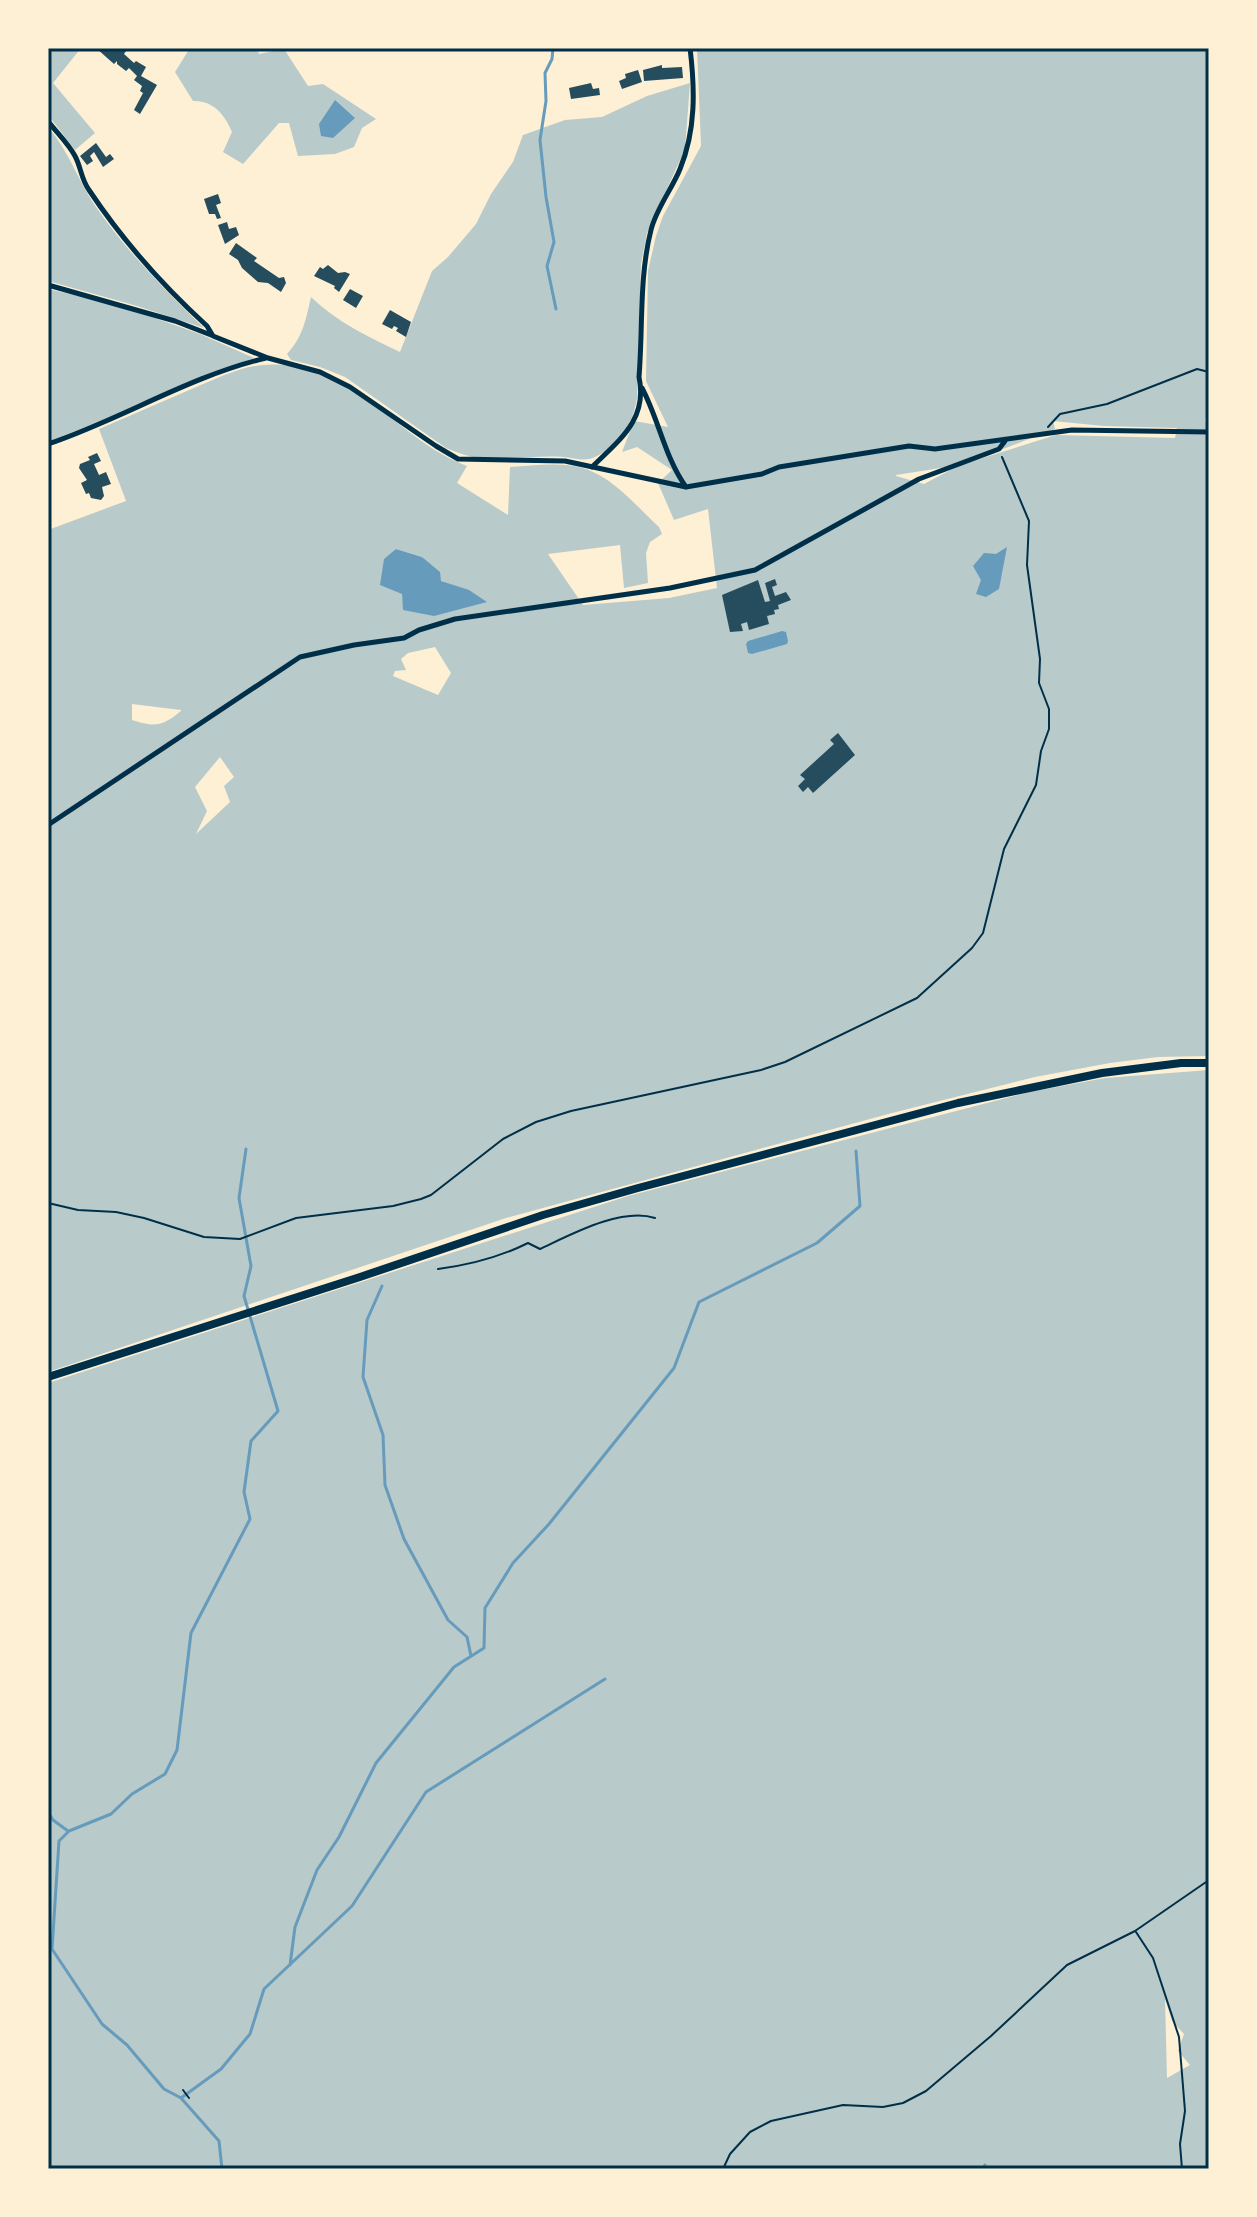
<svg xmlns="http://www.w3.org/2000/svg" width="1257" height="2217" viewBox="0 0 1257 2217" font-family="'Sofia Sans Condensed',sans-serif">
<rect width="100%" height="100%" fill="#fdf0d5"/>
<path fill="#b9caca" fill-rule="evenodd" d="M48,48H81L53,83L95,133L75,150L48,115Z
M190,48H257L259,54L284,49L308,86L323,84L376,119L362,128L354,147L335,154L298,156L289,123H279L243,164L223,152L232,132C225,115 213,100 193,101L175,72Z
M697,48H1209V409L1205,420L1209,424V1056L1158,1057L1110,1063L1035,1077L892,1113L506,1218L48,1372V530L126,501L99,429C131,415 162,402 194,388C216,379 239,367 263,365C288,362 325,371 346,384C387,410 421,449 467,466L457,483L508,515L510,467C532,466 557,462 579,467C612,475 635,505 659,527L662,534L650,542L646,553L648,583L624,588L620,545L548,554L583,605L669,598L717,588L708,509L674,520L658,483L672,470L637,447L622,452L634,421L668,427L646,381L648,271L656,236L663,216L701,146ZM1053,421L1104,426L1177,428L1175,438L1056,435L967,463L1055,429ZM960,465L924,484L896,476V475ZM396,549L422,557L441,581L448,584L404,610ZM435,647L451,673L438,695L393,676L395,671L406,670L401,659L408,653ZM132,704L181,710V711C162,727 154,727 132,720ZM220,757L234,777L224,786L230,802L196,834L207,811L195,787Z
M690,83L685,149L647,233L641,264L637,398C633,423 620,446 595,457C584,462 576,458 564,457C537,455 509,460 482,458C469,457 458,453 446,448L345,377L320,367L291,360L287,354C303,337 306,319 311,297C337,322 368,337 400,352L432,271L448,257L476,224L491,194L513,162L523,135L565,120L602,117L647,96Z
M48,127C70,153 77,179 96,207C127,252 165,290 204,328L137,306L48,281Z
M48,289L118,305L200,334L254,358L48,442Z
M1209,1070V2169H48V1383L628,1196L1030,1092L1105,1078ZM1165,1999L1172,2021L1184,2034L1178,2051L1190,2065L1167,2078Z"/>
<path fill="#669bbc" d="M335,100L355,118L333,138L321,136L319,124Z
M1007,547L999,589L986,597L976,594L981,580L973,566L984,553L996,554Z
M396,549L422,557L440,572L441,581L469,590L487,602L434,616L403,610L402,594L380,585L384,559Z
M782,631L786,632L788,641L787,644L752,654L748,653L746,644L748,641Z"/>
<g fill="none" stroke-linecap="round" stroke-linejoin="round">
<path stroke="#669bbc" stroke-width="3" d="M553,48L552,59L545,73L546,101L540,140L546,197L554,242L547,266L556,309
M382,1286L367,1320L363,1377L383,1435L385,1485L404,1539L448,1620L467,1637L471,1656
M48,1812L53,1820L68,1831
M290,1965L295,1927L317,1870L339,1837L376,1763L454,1667L484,1648L485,1608L513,1563L549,1524L674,1368L699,1302L817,1243L860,1206L856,1151
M181,2098L164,2089L127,2045L102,2024L52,1949L59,1841L69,1831L111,1814L132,1794L165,1774L177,1750L191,1633L250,1519L244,1492L251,1441L278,1411L244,1296L251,1266L239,1198L246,1149
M222,2169L219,2141L181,2098L221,2069L250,2034L264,1989L352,1906L426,1792L605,1679
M983,2169L985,2165"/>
</g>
<path fill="#264d5e" d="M96,48H123L126,51L124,54L134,63L136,61L146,67L141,76L157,85L140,114L134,110L143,93L140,91L142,86L134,80L137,76L129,68L126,71L117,64V61L114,64Z
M662,65V68L682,67L683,78L644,81L643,70Z
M638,70L642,82L622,89L619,81L626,78L625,74Z
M591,83L593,89L599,88L600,95L571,99L569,88Z
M96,143L106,157L110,154L114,159L103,167L94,152L90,156L93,161L87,165L80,156Z
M218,194L221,203L216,205L221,218L217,219L215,214H209L204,199Z
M227,222L229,229L236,227L239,235L225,244L218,225Z
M236,243L257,258L254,261L279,278L284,277L286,283L281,292L268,283L258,282L242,268L238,260L229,254Z
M328,265L338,273L345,272L350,274L339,292L334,288L335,286L314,276L320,267L323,269Z
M350,289L363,296L356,308L343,300Z
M390,310L411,322L406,337L396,331L398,328L394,326L392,329L382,324Z
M97,453L101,461L94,464L99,475L106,472L111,484L102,487L104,496L101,500L91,498L89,493L86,494L81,483L87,480L79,468L80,464L90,460L88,457Z
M775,579L777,585L772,587L775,596L786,592L791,600L778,605L779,609L774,610L775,614L767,616L769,624L749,630L747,622L741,624L743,631L730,632L722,595L758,580L765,602L770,601L765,583Z
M838,733L855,755L813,793L808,787L803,792L798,786L805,779L800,775L834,744L830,740Z"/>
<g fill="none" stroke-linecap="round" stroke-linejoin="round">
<path stroke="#003049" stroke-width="2" d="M1048,427L1060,414L1107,404L1197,369L1209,372
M48,1203L78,1210L116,1212L144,1218L204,1237L240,1239L296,1218L393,1206L421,1199L431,1195L503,1139L536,1122L571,1111L761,1070L785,1062L917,998L972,948L983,933L1004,849L1036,785L1041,751L1049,729V709L1039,683L1040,659L1027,565L1029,521L1002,457
M438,1269C469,1265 500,1257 528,1243L540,1249C570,1235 621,1207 655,1218
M1136,1932L1153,1958L1179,2037L1185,2111L1180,2144L1182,2169
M183,2090L189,2098
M219,2168L229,2167
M723,2169L730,2154L750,2132L771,2121L843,2105L883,2107L903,2103L926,2091L991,2036L1067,1965L1135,1931L1209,1880"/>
<path stroke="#003049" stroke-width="5" d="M48,121C56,132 68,143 75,156C81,167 81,179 89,190C123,241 162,285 207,326L213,336L268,358L320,372L350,387L436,446L458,459L565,461L686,487L762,474L779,467L909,446L935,449L1072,430L1209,432
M48,285L175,321L211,335
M642,388C659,420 665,458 686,487
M48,444C122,419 190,376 266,358
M592,467C619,440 648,420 639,377C643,328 639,277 651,230C656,209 672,189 680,169C696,130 695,89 690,48
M48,825L300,657L354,645L404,638L419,630L455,619L670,588L755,570L919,479L999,449L1005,441"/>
<path stroke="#003049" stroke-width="8" d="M48,1377L360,1277L543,1215L638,1188L958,1103L1102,1073L1181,1063H1209"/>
</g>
<rect width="1257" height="2217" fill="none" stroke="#fdf0d5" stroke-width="100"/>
<rect x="50" y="50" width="1157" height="2117" fill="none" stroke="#003049" stroke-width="3"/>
</svg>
